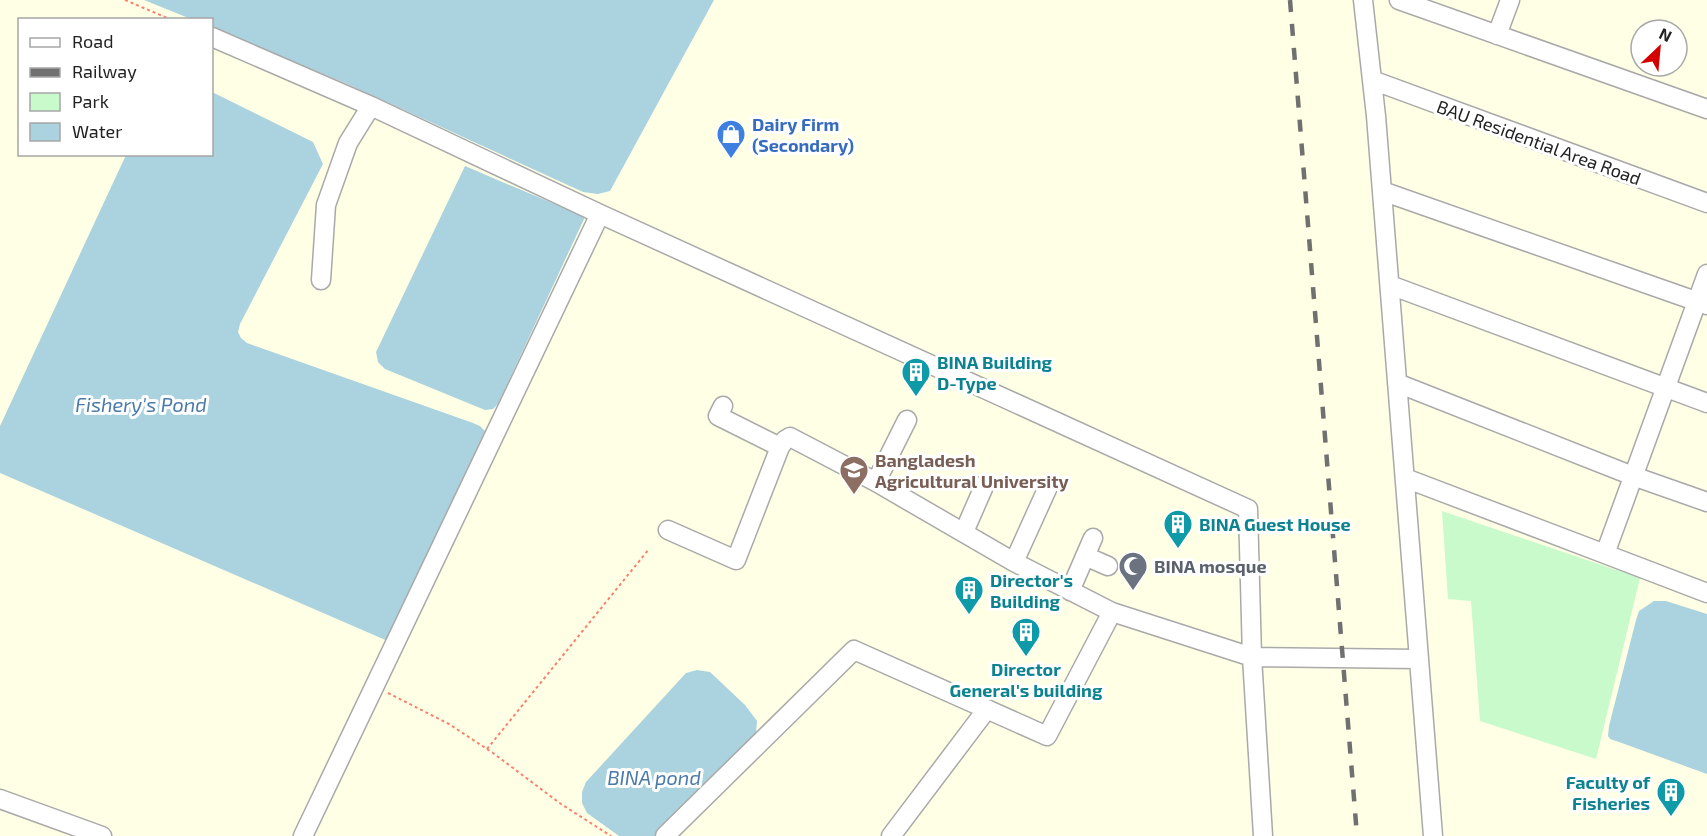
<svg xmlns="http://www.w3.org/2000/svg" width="1707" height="836" viewBox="0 0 1707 836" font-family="'Exo 2',sans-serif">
<rect width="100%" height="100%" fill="#f2efe9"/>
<path fill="#ffffe5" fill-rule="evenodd" d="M0,0H1707V836H0ZM20,20H212V154H20ZM1641,30H1677V66H1641Z"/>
<path fill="#c8facc" d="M1442,511L1640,578L1596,759L1480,721L1471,601L1448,599Z"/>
<path fill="#aad3df" d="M144,0H714L610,191L598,194L583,192L345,83L212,28V20L191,19Z
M212,92L313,142L323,164L240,324L238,332L241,338L247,343L473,423L480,426L486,432L390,642L0,473V426L126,155L212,154Z
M465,166L585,217L498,404L493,409L485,410L385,369L378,362L376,352Z
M1654,601H1666L1707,614V774L1619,742L1610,739L1608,736L1609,726L1636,620L1639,611Z
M697,670L710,672L745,705L757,721L756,734L663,836H619L587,813L582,803V792L586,782L686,673Z"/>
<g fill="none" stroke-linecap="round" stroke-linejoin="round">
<g stroke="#a9a9a9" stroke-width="21">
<path id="minor" d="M1363,0L1376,116L1433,836
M1399,0L1707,109
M1497,35L1510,0
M212,37L371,106L600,214L1248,509L1252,657L1263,836
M1372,80L1707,203
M1382,191L1707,305
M321,280L326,205L348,143L371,106
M1390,285L1707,403
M1397,383L1633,476L1707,502
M723,406L718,416L780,447
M1405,478L1605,554L1707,274
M876,482L907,420
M668,530L736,560L780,447L785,440L790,437L876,482L1014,562L1112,612L1252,657L1419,659
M964,532L985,484
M1605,554L1707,593
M1085,556L1108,566
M1014,562L1048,487
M1070,591L1093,538
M0,799L102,836
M303,836L600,214
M665,836L854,650L1047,736L1112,612
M891,836L987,709"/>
</g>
<path stroke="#fa8072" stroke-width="2" stroke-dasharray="3 3" stroke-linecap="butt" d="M125,0L172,20
M388,693L449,724L493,753L561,804L611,836
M487,749L649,549"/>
<use href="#minor" stroke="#fff" stroke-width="18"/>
<path stroke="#707070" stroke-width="4.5" stroke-dasharray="12 12" stroke-linecap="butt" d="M1290,0L1357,836"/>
</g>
<defs>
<g id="shop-pin" transform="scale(1.5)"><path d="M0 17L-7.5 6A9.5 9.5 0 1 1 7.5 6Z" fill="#3f7fe0" stroke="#fff"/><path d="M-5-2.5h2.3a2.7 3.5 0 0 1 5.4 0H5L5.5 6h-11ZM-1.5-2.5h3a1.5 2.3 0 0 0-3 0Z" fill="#fff"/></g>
<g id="building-pin" transform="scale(1.5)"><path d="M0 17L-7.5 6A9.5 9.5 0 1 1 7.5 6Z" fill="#0f9aa8" stroke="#fff"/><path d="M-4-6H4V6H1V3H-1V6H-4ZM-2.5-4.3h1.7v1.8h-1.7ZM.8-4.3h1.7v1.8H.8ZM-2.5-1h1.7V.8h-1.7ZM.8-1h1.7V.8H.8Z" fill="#fff"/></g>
<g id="university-pin" transform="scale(1.5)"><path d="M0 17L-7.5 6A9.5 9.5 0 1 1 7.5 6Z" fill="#8d6e63" stroke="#fff"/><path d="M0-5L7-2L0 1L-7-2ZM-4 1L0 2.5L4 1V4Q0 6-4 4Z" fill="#fff"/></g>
<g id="mosque-pin" transform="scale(1.5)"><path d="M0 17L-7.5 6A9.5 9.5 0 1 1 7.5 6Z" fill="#6b7280" stroke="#fff"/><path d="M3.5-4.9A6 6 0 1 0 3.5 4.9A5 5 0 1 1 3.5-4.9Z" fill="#fff"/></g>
</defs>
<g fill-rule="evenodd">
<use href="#shop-pin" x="731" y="134"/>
<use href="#building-pin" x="916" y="372"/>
<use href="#university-pin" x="854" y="470"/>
<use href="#building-pin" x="1178" y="524"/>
<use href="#mosque-pin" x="1133" y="566"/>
<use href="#building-pin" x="969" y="590"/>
<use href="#building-pin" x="1026" y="632"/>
<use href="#building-pin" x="1671" y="792"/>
</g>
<g text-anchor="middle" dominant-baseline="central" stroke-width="6" stroke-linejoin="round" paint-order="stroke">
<g font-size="18" font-weight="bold" fill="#366cbe" stroke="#fff" text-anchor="start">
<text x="752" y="124">Dairy Firm<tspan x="752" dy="21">(Secondary)</tspan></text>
</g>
<g font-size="18" fill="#222" stroke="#fff">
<text transform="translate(1539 142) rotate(20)">BAU Residential Area Road</text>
</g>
<g font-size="18" font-weight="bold" fill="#0d838f" stroke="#fff" text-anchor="start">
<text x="937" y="362">BINA Building<tspan x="937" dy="21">D-Type</tspan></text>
<text x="1199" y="524">BINA Guest House</text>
<text x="990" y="580">Director's<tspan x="990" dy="21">Building</tspan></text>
<text x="1026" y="669" text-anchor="middle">Director<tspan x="1026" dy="21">General's building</tspan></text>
<text x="1650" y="782" text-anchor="end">Faculty of<tspan x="1650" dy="21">Fisheries</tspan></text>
</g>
<g font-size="18" font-weight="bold" fill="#785e54" stroke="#fff" text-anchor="start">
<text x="875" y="460">Bangladesh<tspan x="875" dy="21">Agricultural University</tspan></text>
</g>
<g font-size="18" font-weight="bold" fill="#5b616d" stroke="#fff" text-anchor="start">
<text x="1154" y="566">BINA mosque</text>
</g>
<g font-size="20" font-style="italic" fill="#4a7aab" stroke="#fff">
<text x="141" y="404">Fishery's Pond</text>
<text x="654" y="777">BINA pond</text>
</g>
</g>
<rect x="18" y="18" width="195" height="138" fill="#ffffff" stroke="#a7a7a7" stroke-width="1.5"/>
<rect x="30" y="38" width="30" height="9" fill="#ffffff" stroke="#a7a7a7" stroke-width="1.5"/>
<text x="72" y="48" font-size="18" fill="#222222">Road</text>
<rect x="30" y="68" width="30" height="9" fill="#707070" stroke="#a7a7a7" stroke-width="1.5"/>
<text x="72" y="78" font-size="18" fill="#222222">Railway</text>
<rect x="30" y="93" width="30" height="18" fill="#c8facc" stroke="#a7a7a7" stroke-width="1.5"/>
<text x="72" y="108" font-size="18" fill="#222222">Park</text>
<rect x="30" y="123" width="30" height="18" fill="#aad3df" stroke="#a7a7a7" stroke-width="1.5"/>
<text x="72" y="138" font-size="18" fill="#222222">Water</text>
<g transform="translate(1659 48) rotate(26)"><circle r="28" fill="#ffffff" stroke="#a7a7a7" stroke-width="1.5"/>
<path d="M0-4.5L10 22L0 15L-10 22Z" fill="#d40000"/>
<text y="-9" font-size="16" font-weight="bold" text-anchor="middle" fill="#222222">N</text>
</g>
</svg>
